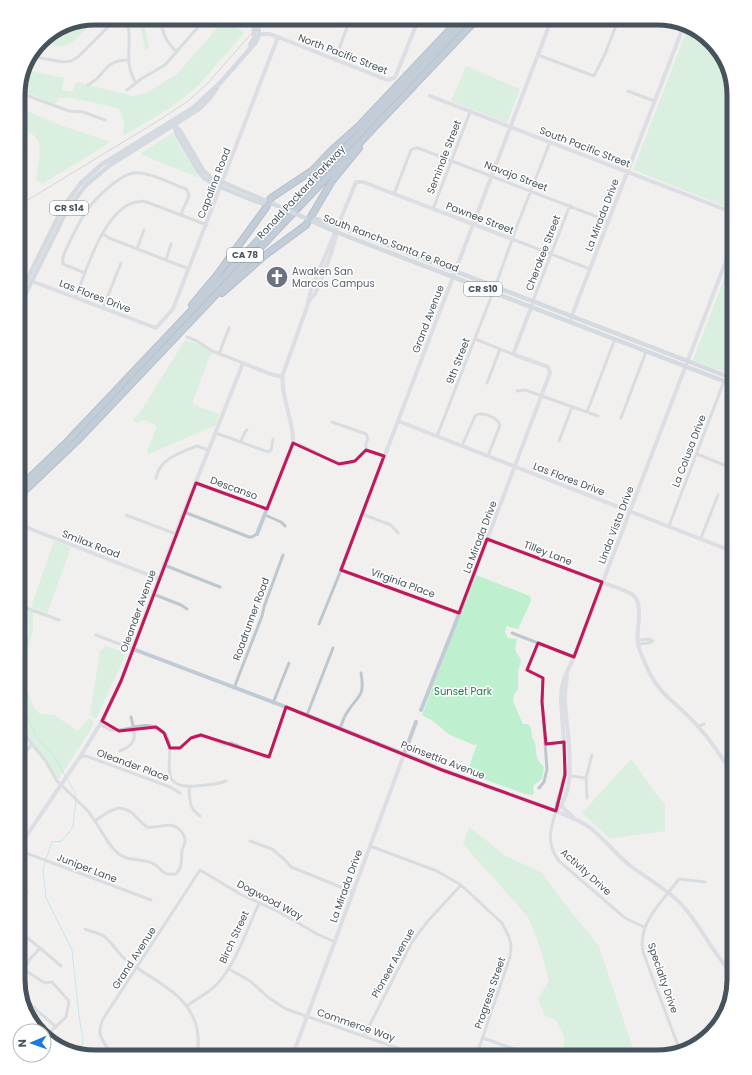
<svg xmlns="http://www.w3.org/2000/svg" width="752" height="1075" viewBox="0 0 752 1075" font-family="Poppins,sans-serif">
<rect width="100%" height="100%" fill="#f2efef"/>
<path fill="#beefce" d="M95,18H97L74,41L62,47L40,42L44,37Z
M139,18H143L149,48L145,50Z
M226,18L244,33L198,86L168,109L123,136L124,121L118,108L71,98H58L55,104L19,89L24,70L65,78L61,90L73,92L76,82L133,96L147,93L178,73Z
M686,32L705,38L724,56L734,95V210L633,170Z
M466,66L520,89L507,123L451,101Z
M18,107L60,125L111,142L42,184L36,180C37,169 41,156 39,145C39,136 26,129 18,129Z
M172,133L199,178L140,154Z
M734,253V376L693,360Z
M185,340L205,346L214,351L210,355L193,401L194,405L219,414L216,425L149,454L147,451L157,426L144,420L137,423L133,419L139,414Z
M54,541L71,547L47,614L31,607Z
M476,575L530,596L531,601L518,629L507,626L505,632L508,638L517,639L515,650L521,660L518,672V689L514,695L513,700L515,706L523,724H528C533,729 531,733 532,738C540,747 531,756 544,767L542,779L534,785L533,789L534,793L532,795L525,794L467,773L477,744L474,745L450,735L433,721L422,715Z
M28,610L33,612V631L23,662V673L29,695L34,708L40,714L54,715L78,731L89,718L94,722L90,731L57,781L52,770L30,743L18,719V663L20,661L29,633Z
M106,646L124,652L125,656L96,719L90,715L100,651Z
M631,759L665,805V831L610,839L582,813Z
M469,827L506,856L542,873L569,909L599,946L636,1057H569L564,1047V1036L557,1021L545,1016L538,999L549,981L540,947L528,917L463,844Z"/>
<g fill="none" stroke-linecap="round" stroke-linejoin="round">
<path stroke="#8cdceb" stroke-width="1" d="M18,696L36,736L56,759L65,775
M67,778L76,795V798
M46,859L52,842L62,841L73,827L76,801
M45,862L43,870L46,898L72,950L79,1016L83,1040L80,1054"/>
<g stroke="#738fa9" stroke-width="8">
<path id="highway" d="M357,128L461,18
M320,170L339,148
M222,293L264,256L306,225L332,181L359,148
M192,305L217,275L265,209L271,198L313,170L332,150L359,126
M18,489L64,445L469,18
M18,497L80,438L478,18"/>
</g>
<path stroke="#bdc7ce" stroke-width="3" d="M126,18C127,23 129,28 129,34C130,53 125,65 136,83
M160,18C163,34 165,41 177,52
M191,18L199,26
M538,55L594,76L605,54L619,18
M30,56L63,62L71,61L78,57L109,26L127,22
M335,60L349,22L348,18
M28,72L33,52
M88,85C106,76 103,60 128,60
M127,90L141,79L165,65L206,18
M628,91L654,101
M18,92L69,111L83,112L105,120
M18,161L26,150
M394,194L411,150L415,148H418L608,221
M433,209L470,112
M103,234L109,238L189,269
M512,239L590,269
M137,249L144,230
M166,260L171,244
M85,273L63,264C61,256 67,249 70,241C83,214 90,202 114,183C120,179 126,174 133,173C148,171 172,184 186,189L188,192L189,196L181,214
M495,287L517,226L550,142
M76,297C86,270 101,222 126,206C132,202 138,202 144,201L207,225
M533,301L570,205
M103,308L121,263
M187,337L197,341L212,351L243,363
M475,339L515,355
M219,354L229,328
M487,383L500,349
M517,391L525,390L598,416
M587,412L615,339
M621,418L646,352
M332,422L366,434L368,439L366,443V450
M216,433L268,452L271,450L273,439
M437,436L493,292
M241,441L245,432L247,430
M559,441L572,407
M293,443C312,446 333,469 352,462C358,460 360,453 366,450L384,456
M462,446L475,416C482,411 497,417 500,425L488,456
M697,454L734,469
M156,478C160,458 180,453 197,446L208,450
M196,483L267,509
M184,512L249,537H252L257,534
M362,514L391,525L398,533
M126,515L176,534
M265,515L281,522L285,526
M669,526L724,381
M701,538L718,495
M487,539L602,582
M164,565L220,587
M153,594L181,605L187,609
M18,605L59,620
M319,624L341,570L459,613
M512,633L574,657
M96,635L133,649
M638,640L649,639L653,641L648,643L638,644
M538,643L528,667L529,671L541,676L543,678L542,702L547,769L544,782L539,788
M234,688L262,616L264,607L283,555
M273,703L289,663
M307,715L333,648
M18,719L26,737L45,760L57,781L88,811L95,821
M102,721L111,727L113,730
M100,724C103,726 107,729 111,730C127,732 144,720 159,729C186,743 147,790 195,786C205,785 216,785 226,781
M698,727L704,724
M340,729C342,723 344,716 348,711C359,694 365,697 361,673
M546,744L566,742
M170,748H180L191,738L195,736L201,735L225,745L231,743L263,756L269,757L286,707
M120,751C139,744 135,733 131,717
M80,757L86,756L170,787L180,793
M18,762L32,744
M570,776L586,778
M189,786C190,800 188,807 200,816
M587,798L586,778L592,755
M118,808C135,809 135,819 147,827C159,829 170,820 180,830C183,833 185,837 185,841C185,845 183,847 182,850C181,860 183,867 176,874C159,876 164,868 152,863C146,860 134,860 127,858C112,854 103,833 95,821L108,812Z
M556,811C550,830 546,844 559,861L625,918L644,927
M250,841L272,849L285,860L291,867L353,892
M370,846L437,871L461,885L502,923L509,937L511,945L510,957L476,1057
M18,850L151,900
M18,888L23,891H27
M85,929C91,932 100,933 105,937C113,943 118,954 126,960C152,981 189,992 197,1029C199,1038 198,1048 198,1057
M18,940L25,936L40,948L30,959L24,970
M40,948L61,966
M18,966L45,983L52,982L69,1001L66,1017L46,1036
M229,969L250,981L269,998L286,1009L423,1057
M23,998L56,1027
M187,1006C196,999 209,993 217,984C235,966 248,927 259,903
M364,1036L412,942L427,922L461,885
M483,1038L536,1057
M680,1051L643,952C637,923 663,901 679,879L705,882
M112,1057C107,1041 94,1040 103,1019L200,870L240,894L279,912L317,934L335,942"/>
<path stroke="#c0cbd6" stroke-width="4" d="M659,18L702,34
M259,34H269L278,37L387,80L394,78L396,75L419,18
M430,96L734,213
M18,276L156,328L173,309L278,37
M310,300L315,294C320,281 337,244 336,232
M571,318L684,25
M398,421L734,552
M18,524L159,579
M257,534L293,443C294,419 280,397 283,374L307,307L311,290L356,182H363L512,239
M341,570L552,18
M602,582C610,586 627,590 633,595C645,606 635,631 638,645C641,655 646,665 650,674C659,692 674,702 688,716C707,734 721,755 734,777
M133,649L307,715L424,762L442,770L556,811C567,816 579,820 589,827C605,839 616,855 632,867C649,880 668,889 683,906C702,927 713,955 734,975
M421,710L454,627L550,373L548,367L515,355L514,352L532,305
M562,806L563,808L573,817
M556,811L557,804L562,787L566,769L561,702C560,683 566,674 574,657L734,240
M556,811C580,788 566,731 565,701C564,691 567,683 567,673
M18,848L80,757L102,721L121,681L184,512L243,363L270,374L282,377
M292,1057L416,722"/>
<path stroke="#afc0ce" stroke-width="4.5" d="M250,45L254,38V20L255,18
M173,123L180,131L203,170L210,177L285,209
M175,125L176,133L198,171L204,178L213,184L252,200L262,203H269
M294,213L336,232L734,385
M309,219H316L338,226L734,379
M18,298L63,207L81,183L101,165L193,108L220,83L256,42L259,34L257,18
M18,309L67,210L86,185L110,165L199,109L210,98L217,88"/>
<use href="#highway" stroke="#87a4bd" stroke-width="5.5"/>
<path stroke="#b1b5b9" stroke-width="1" d="M18,206L156,122L187,102L208,83L265,18"/>
<path stroke="#afc0ce" stroke-width="4.5" d="M285,209L294,213"/>
</g>
<path d="M0 0H752V1075H0ZM293,443L339,464L355,461L366,450L384,456L341,570L459,613L487,539L602,582L574,657L538,643L527,670L543,678L542,702L546,744L564,742L565,775L556,811L442,770L286,707L269,757L201,735L191,738L180,748H170L164,733L156,727L119,731L102,721L121,681L196,483L267,509Z" fill="#f2efef" fill-opacity=".55" fill-rule="evenodd"/>
<path fill="none" stroke="#c2185b" stroke-width="3" stroke-linejoin="round" d="M293,443L339,464L355,461L366,450L384,456L341,570L459,613L487,539L602,582L574,657L538,643L527,670L543,678L542,702L546,744L564,742L565,775L556,811L442,770L286,707L269,757L201,735L191,738L180,748H170L164,733L156,727L119,731L102,721L121,681L196,483L267,509Z"/>
<defs>
<g id="church-disc" transform="scale(1.15)"><circle r="9.5" fill="#6b7280" stroke="#fff"/><path d="M-1.2-6h2.4v3.5h3.3v2.4h-3.3V6h-2.4V-.1h-3.3v-2.4h3.3Z" fill="#fff"/></g>
</defs>
<g fill-rule="evenodd">
<use href="#church-disc" x="277" y="277"/>
</g>
<g text-anchor="middle" dominant-baseline="central" stroke-width="3" stroke-linejoin="round" paint-order="stroke">
<g fill="#fff" stroke="#7e878d" stroke-width="1">
<rect x="50" y="201" width="38" height="14" rx="3"/>
<rect x="227" y="248" width="36" height="14" rx="3"/>
<rect x="464" y="282" width="38" height="14" rx="3"/>
</g>
<g font-size="9" font-weight="bold" fill="#47535c">
<text x="69" y="208">CR S14</text>
<text x="245" y="255">CA 78</text>
<text x="483" y="289">CR S10</text>
</g>
<g font-size="10" fill="#47535c" stroke="#fff">
<text transform="translate(343 54) rotate(21)">North Pacific Street</text>
<text transform="translate(585 147) rotate(21)">South Pacific Street</text>
<text transform="translate(444 157) rotate(-69)">Seminole Street</text>
<text transform="translate(516 176) rotate(21)">Navajo Street</text>
<text transform="translate(214 183) rotate(-69)">Capalina Road</text>
<text transform="translate(301 192) rotate(-47)">Ronald Packard Parkway</text>
<text transform="translate(602 215) rotate(-69)">La Mirada Drive</text>
<text transform="translate(480 218) rotate(21)">Pawnee Street</text>
<text transform="translate(391 243) rotate(21)">South Rancho Santa Fe Road</text>
<text transform="translate(543 253) rotate(-69)">Cherokee Street</text>
<text transform="translate(95 296) rotate(21)">Las Flores Drive</text>
<text transform="translate(428 319) rotate(-69)">Grand Avenue</text>
<text transform="translate(458 361) rotate(-69)">9th Street</text>
<text transform="translate(689 451) rotate(-69)">La Colusa Drive</text>
<text transform="translate(569 479) rotate(21)">Las Flores Drive</text>
<text transform="translate(234 488) rotate(20)">Descanso</text>
<text transform="translate(616 525) rotate(-69)">Linda Vista Drive</text>
<text transform="translate(480 537) rotate(-69)">La Mirada Drive</text>
<text transform="translate(91 544) rotate(21)">Smilax Road</text>
<text transform="translate(548 553) rotate(21)">Tilley Lane</text>
<text transform="translate(403 583) rotate(20)">Virginia Place</text>
<text transform="translate(138 611) rotate(-70)">Oleander Avenue</text>
<text transform="translate(251 619) rotate(-70)">Roadrunner Road</text>
<text transform="translate(443 760) rotate(21)">Poinsettia Avenue</text>
<text transform="translate(133 765) rotate(20)">Oleander Place</text>
<text transform="translate(87 868) rotate(21)">Juniper Lane</text>
<text transform="translate(586 872) rotate(42)">Activity Drive</text>
<text transform="translate(346 886) rotate(-70)">La Mirada Drive</text>
<text transform="translate(270 900) rotate(28)">Dogwood Way</text>
<text transform="translate(234 937) rotate(-65)">Birch Street</text>
<text transform="translate(134 958) rotate(-57)">Grand Avenue</text>
<text transform="translate(393 963) rotate(-61)">Pioneer Avenue</text>
<text transform="translate(663 978) rotate(71)">Specialty Drive</text>
<text transform="translate(490 993) rotate(-71)">Progress Street</text>
<text transform="translate(356 1025) rotate(19)">Commerce Way</text>
</g>
<g font-size="10" fill="#5b616d" stroke="#fff" text-anchor="start">
<text x="292" y="271">Awaken San<tspan x="292" dy="12">Marcos Campus</tspan></text>
</g>
<g font-size="10" fill="#187d46" stroke="#fff">
<text x="463" y="691">Sunset Park</text>
</g>
</g>
<path d="M0 0H752V1075H0ZM95 25H657A70 70 0 0 1 727 95V980A70 70 0 0 1 657 1050H95A70 70 0 0 1 25 980V95A70 70 0 0 1 95 25Z" fill="#fff" fill-rule="evenodd"/>
<path fill="none" stroke="#47535c" stroke-width="5" d="M95 25H657A70 70 0 0 1 727 95V980A70 70 0 0 1 657 1050H95A70 70 0 0 1 25 980V95A70 70 0 0 1 95 25Z"/>
<g transform="translate(32 1043) rotate(268)"><circle r="19" fill="#ffffff" stroke="#b5babe"/>
<path d="M0-3L7 15L0 10L-7 15Z" fill="#1b7adf"/>
<text y="-6" font-size="11" font-weight="bold" text-anchor="middle" fill="#47535c">N</text>
</g>
</svg>
